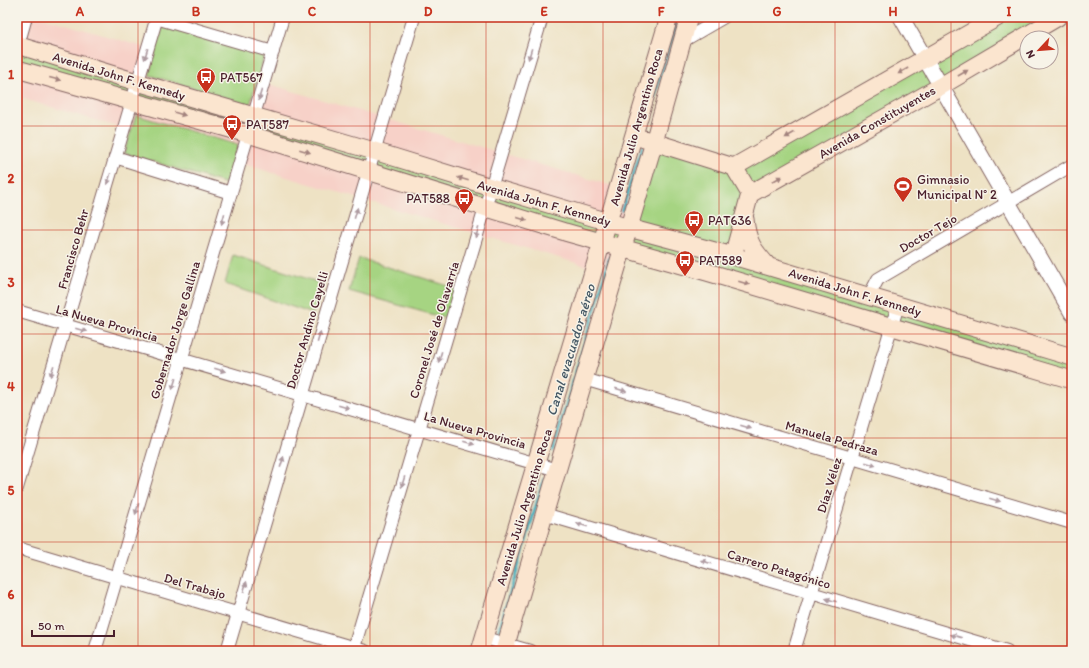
<svg xmlns="http://www.w3.org/2000/svg" width="1089" height="668" viewBox="0 0 1089 668" font-family="Itim,sans-serif">
<rect width="100%" height="100%" fill="#f7f3e8"/>
<filter id="ink" filterUnits="userSpaceOnUse"><feTurbulence type="fractalNoise" baseFrequency=".025" numOctaves="2"/><feDisplacementMap in="SourceGraphic" scale="8" xChannelSelector="R" yChannelSelector="G"/><feConvolveMatrix kernelMatrix="1 2 1 2 8 2 1 2 1" color-interpolation-filters="sRGB"/></filter>
<filter id="wash" filterUnits="userSpaceOnUse"><feTurbulence type="fractalNoise" baseFrequency=".012" numOctaves="4" result="noise"/><feDisplacementMap in="SourceGraphic" scale="16" xChannelSelector="R" yChannelSelector="G"/><feGaussianBlur stdDeviation="0.9" result="paint"/><feColorMatrix in="noise" values="0 0 0 0 0 0 0 0 0 0 0 0 0 0 0 0 0 1.4 0 .05"/><feComposite in="paint" operator="in"/></filter>
<g filter="url(#wash)">
<rect width="100%" height="100%" fill="#eee2c4"/>
<path fill="#f7d1c8" d="M17,17H42L630,191L624,214L603,271L17,97Z"/>
<path fill="#a6d482" stroke="#787a56" d="M998,17H1058L750,194L733,256L1072,357V380L17,69V45L628,228L654,142L735,167Z
M163,26L264,56L250,105L149,75Z
M136,115L238,145L227,184L124,153Z
M233,255L324,284L313,314L225,284Z
M359,258L458,289L448,319L349,291Z"/>
<g fill="none" stroke-linecap="round" stroke-linejoin="round">
<path stroke="#41afbe" stroke-width="3.5" d="M650,110L679,17
M622,210L642,147
M553,450L610,257
M499,631L544,479"/>
</g>
</g>
<g filter="url(#ink)">
<g fill="none" stroke-linecap="round" stroke-linejoin="round">
<g stroke="#836361" stroke-width="14">
<path id="minor" d="M156,18L273,52
M681,42L724,17
M17,49L26,17
M115,157L231,193
M869,296L878,279L1072,165
M17,311L557,470
M584,379L1072,523
M17,488L157,17
M544,514L1007,651
M17,548L365,651
M485,638L530,651
M95,651L283,17
M227,651L414,17
M353,651L542,17
M794,651L898,305"/>
</g>
<g stroke="#836361" stroke-width="17">
<path id="tertiary" d="M901,17L1072,313"/>
</g>
<g stroke="#836361" stroke-width="19">
<path id="secondary" d="M17,45L137,82L374,151L491,187L629,228L733,256L1072,357
M17,69L248,134L565,232L707,272L1072,380
M644,139L734,167L998,17
M734,167L750,194
M745,219C747,241 753,250 768,266
M733,256L750,194L941,86L1058,17
M480,651L669,17
M504,651L654,142L689,17"/>
</g>
<use href="#minor" stroke="#fff" stroke-width="12"/>
<use href="#tertiary" stroke="#fff" stroke-width="15"/>
<use href="#secondary" stroke="#fbe5cf" stroke-width="17"/>
</g>
<defs><path id="oneway-solid" d="M-6-.8H1V-3.2L6.5 0L1 3.2V.8H-6Z"/></defs>
<g fill="#ae9aa0">
<use href="#oneway-solid" transform="translate(146 54) rotate(107)"/>
<use href="#oneway-solid" transform="translate(530 54) rotate(107)"/>
<use href="#oneway-solid" transform="translate(260 95) rotate(107)"/>
<use href="#oneway-solid" transform="translate(109 179) rotate(106)"/>
<use href="#oneway-solid" transform="translate(356 213) rotate(-74)"/>
<use href="#oneway-solid" transform="translate(223 219) rotate(106)"/>
<use href="#oneway-solid" transform="translate(477 233) rotate(107)"/>
<use href="#oneway-solid" transform="translate(81 330) rotate(16)"/>
<use href="#oneway-solid" transform="translate(319 337) rotate(-74)"/>
<use href="#oneway-solid" transform="translate(440 357) rotate(107)"/>
<use href="#oneway-solid" transform="translate(220 370) rotate(16)"/>
<use href="#oneway-solid" transform="translate(52 371) rotate(107)"/>
<use href="#oneway-solid" transform="translate(174 384) rotate(107)"/>
<use href="#oneway-solid" transform="translate(621 390) rotate(17)"/>
<use href="#oneway-solid" transform="translate(344 407) rotate(16)"/>
<use href="#oneway-solid" transform="translate(746 427) rotate(17)"/>
<use href="#oneway-solid" transform="translate(469 443) rotate(16)"/>
<use href="#oneway-solid" transform="translate(282 462) rotate(-73)"/>
<use href="#oneway-solid" transform="translate(871 464) rotate(16)"/>
<use href="#oneway-solid" transform="translate(403 482) rotate(107)"/>
<use href="#oneway-solid" transform="translate(995 500) rotate(16)"/>
<use href="#oneway-solid" transform="translate(137 509) rotate(107)"/>
<use href="#oneway-solid" transform="translate(582 525) rotate(-163)"/>
<use href="#oneway-solid" transform="translate(706 562) rotate(-163)"/>
<use href="#oneway-solid" transform="translate(245 587) rotate(-73)"/>
<use href="#oneway-solid" transform="translate(831 600) rotate(-164)"/>
<use href="#oneway-solid" transform="translate(956 636) rotate(-164)"/>
</g>
<g fill="#a2827d">
<use href="#oneway-solid" transform="translate(903 71) rotate(150)"/>
<use href="#oneway-solid" transform="translate(963 73) rotate(-30)"/>
<use href="#oneway-solid" transform="translate(55 79) rotate(15)"/>
<use href="#oneway-solid" transform="translate(180 114) rotate(16)"/>
<use href="#oneway-solid" transform="translate(790 135) rotate(150)"/>
<use href="#oneway-solid" transform="translate(305 151) rotate(17)"/>
<use href="#oneway-solid" transform="translate(463 179) rotate(-163)"/>
<use href="#oneway-solid" transform="translate(777 179) rotate(-30)"/>
<use href="#oneway-solid" transform="translate(522 219) rotate(17)"/>
<use href="#oneway-solid" transform="translate(744 283) rotate(17)"/>
</g>
</g>
<path fill="none" stroke="#c8321e" stroke-width="1" stroke-opacity="0.55" d="M138,17V651M254,17V651M370,17V651M486,17V651M603,17V651M719,17V651M835,17V651M951,17V651M17,126H1072M17,230H1072M17,334H1072M17,438H1072M17,542H1072"/>
<defs>
<g id="bus-pin" transform="scale(1)"><path d="M0 17L-7.5 6A9.5 9.5 0 1 1 7.5 6Z" fill="#c8321e" stroke="#f7f3e8"/><path d="M-5-6H5V4H4V6H2V4H-2V6H-4V4H-5ZM-3.5-4V0h7V-4ZM-3.5 1.2v1.5H-2V1.2ZM2 1.2v1.5H3.5V1.2Z" fill="#fff"/></g>
<g id="stadium-pin" transform="scale(1)"><path d="M0 17L-7.5 6A9.5 9.5 0 1 1 7.5 6Z" fill="#c8321e" stroke="#f7f3e8"/><path d="M0-5a6.5 5 0 1 0 0 10a6.5 5 0 1 0 0-10ZM-3.5-1.8h7v3.6h-7Z" fill="#fff"/></g>
</defs>
<g fill-rule="evenodd">
<use href="#bus-pin" x="206" y="77"/>
<use href="#bus-pin" x="232" y="124"/>
<use href="#stadium-pin" x="903" y="186"/>
<use href="#bus-pin" x="464" y="198"/>
<use href="#bus-pin" x="694" y="220"/>
<use href="#bus-pin" x="685" y="260"/>
</g>
<g text-anchor="middle" dominant-baseline="central" stroke-width="3" stroke-linejoin="round" paint-order="stroke">
<g font-size="13" fill="#4a1f2b" stroke="#f7f3e8">
<text transform="translate(119 76) rotate(17)">Avenida John F. Kennedy</text>
<text transform="translate(877 122) rotate(-30)">Avenida Constituyentes</text>
<text transform="translate(636 127) rotate(-74)">Avenida Julio Argentino Roca</text>
<text transform="translate(544 203) rotate(16)">Avenida John F. Kennedy</text>
<text transform="translate(928 233) rotate(-30)">Doctor Tejo</text>
<text transform="translate(73 249) rotate(-74)">Francisco Behr</text>
<text transform="translate(855 292) rotate(17)">Avenida John F. Kennedy</text>
<text transform="translate(107 323) rotate(16)">La Nueva Provincia</text>
<text transform="translate(175 330) rotate(-73)">Gobernador Jorge Gallina</text>
<text transform="translate(307 330) rotate(-74)">Doctor Andino Cayelli</text>
<text transform="translate(434 330) rotate(-73)">Coronel José de Olavarría</text>
<text transform="translate(475 430) rotate(16)">La Nueva Provincia</text>
<text transform="translate(832 438) rotate(16)">Manuela Pedraza</text>
<text transform="translate(829 485) rotate(-73)">Díaz Vélez</text>
<text transform="translate(524 507) rotate(-73)">Avenida Julio Argentino Roca</text>
<text transform="translate(779 569) rotate(17)">Carrero Patagónico</text>
<text transform="translate(195 586) rotate(16)">Del Trabajo</text>
</g>
<g font-size="13" fill="#4a1f2b" stroke="#f7f3e8" text-anchor="start">
<text x="220" y="77">PAT567</text>
<text x="246" y="124">PAT587</text>
<text x="917" y="179">Gimnasio<tspan x="917" dy="15">Municipal N° 2</tspan></text>
<text x="450" y="198" text-anchor="end">PAT588</text>
<text x="708" y="220">PAT636</text>
<text x="699" y="260">PAT589</text>
</g>
<g font-size="14" font-style="italic" fill="#465966" stroke="#f7f3e8">
<text transform="translate(571 350) rotate(-73)">Canal evacuador aéreo</text>
</g>
</g>
<rect width="1089" height="668" fill="none" stroke="#f7f3e8" stroke-width="44"/>
<g transform="translate(1039 50) rotate(244)"><circle r="19" fill="#f7f3e8" stroke="#b29e9c"/>
<path d="M0-3L7 15L0 10L-7 15Z" fill="#c8321e"/>
<text y="-6" font-size="11" font-weight="bold" text-anchor="middle" fill="#4a1f2b">N</text>
</g>
<path d="M32 630v6h82v-6" fill="none" stroke="#4a1f2b" stroke-width="2"/>
<text x="38" y="630" font-size="12" fill="#4a1f2b" stroke="#f7f3e8" stroke-width="3" paint-order="stroke">50 m</text>
<rect x="22" y="22" width="1045" height="624" fill="none" stroke="#c8321e" stroke-width="1.5"/>
<g font-size="13" text-anchor="middle" font-weight="bold" fill="#c8321e">
<text x="80" y="16">A</text>
<text x="196" y="16">B</text>
<text x="312" y="16">C</text>
<text x="428" y="16">D</text>
<text x="544" y="16">E</text>
<text x="661" y="16">F</text>
<text x="777" y="16">G</text>
<text x="893" y="16">H</text>
<text x="1009" y="16">I</text>
<text x="11" y="79">1</text>
<text x="11" y="183">2</text>
<text x="11" y="287">3</text>
<text x="11" y="391">4</text>
<text x="11" y="495">5</text>
<text x="11" y="599">6</text>
</g>
</svg>
